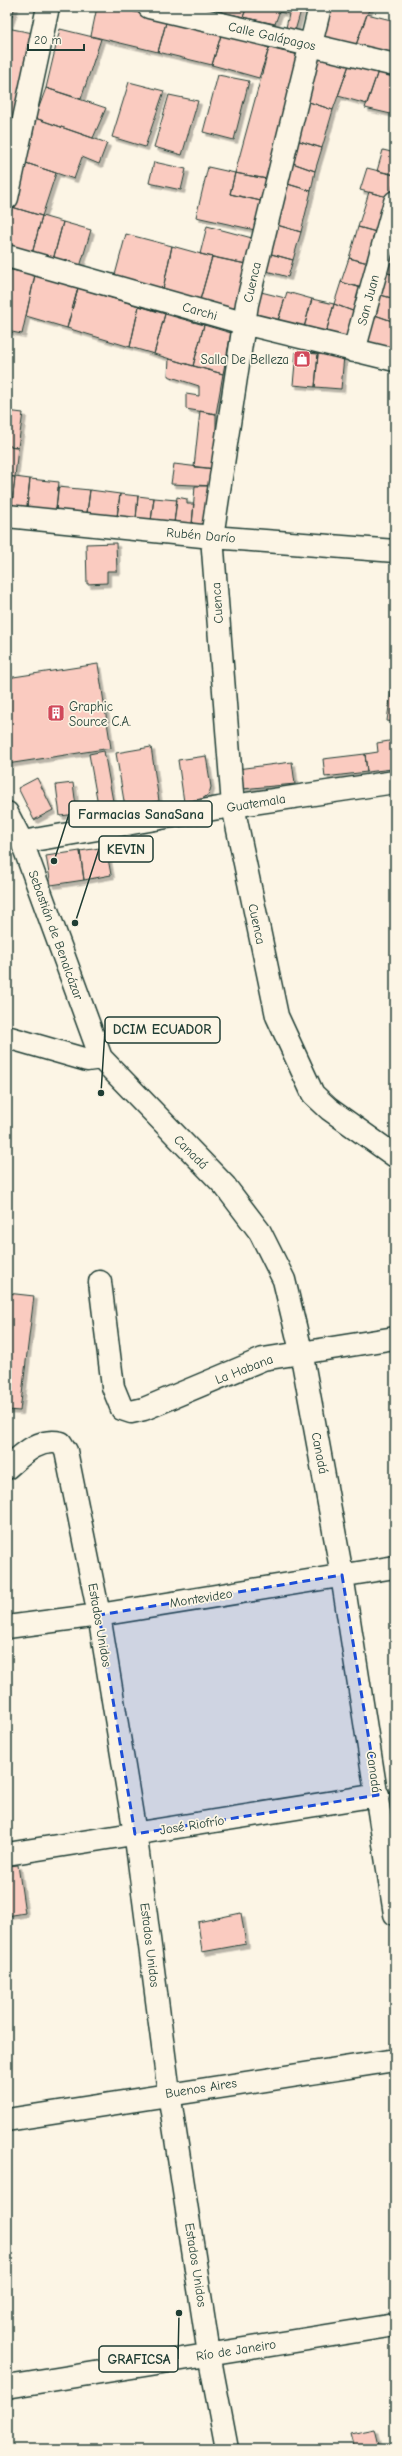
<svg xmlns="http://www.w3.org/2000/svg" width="402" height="2456" viewBox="0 0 402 2456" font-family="'Comic Neue',sans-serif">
<defs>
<filter id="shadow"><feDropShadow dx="3.5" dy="3.5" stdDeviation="0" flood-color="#0004"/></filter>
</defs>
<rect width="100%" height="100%" fill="#fcf5e5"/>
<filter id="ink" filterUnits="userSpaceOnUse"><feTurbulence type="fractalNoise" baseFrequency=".025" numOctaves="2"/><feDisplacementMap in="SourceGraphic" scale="8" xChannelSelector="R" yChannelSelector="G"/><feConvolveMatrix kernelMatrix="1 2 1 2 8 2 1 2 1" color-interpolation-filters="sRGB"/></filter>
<g filter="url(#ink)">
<path fill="#facbc0" stroke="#1f3d34" filter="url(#shadow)" d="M7,7H15L8,28H7Z
M97,7H112L167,19L158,52L91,36Z
M220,7H247L243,17L218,11Z
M247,7H281L275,24L243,17Z
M281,7H302L295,31L286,28L289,14L279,12Z
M331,7H370L356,45L322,39Z
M367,14L395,21V53L356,45Z
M167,19L222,32L212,65L158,52Z
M7,28L33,33L11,132L7,131Z
M60,29L101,39L81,99L46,88Z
M222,32L269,48L259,78L212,65Z
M269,48L303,56L267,179L235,173Z
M319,59L349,65L333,110L303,100L313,66Z
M349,65L378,71L367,104L338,96Z
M378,71L395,76V115L365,108Z
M218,75L249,81L234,140L203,132Z
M129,82L164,91L145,147L112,137Z
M46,88L106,108L93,138L35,118Z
M169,95L198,101L182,155L154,147Z
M303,100L333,110L322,148L293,139Z
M35,118L107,143L99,164L82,157L74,179L23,162Z
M293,139L322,148L315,171L287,161Z
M383,150L395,153V175L377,171Z
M287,161L315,171L311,191L281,182Z
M23,162L56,173L42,216L12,207Z
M154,162L186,169L181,190L149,183Z
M208,167L235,173L230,194L261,201L255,230L196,217Z
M367,168L395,175L391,198L360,190Z
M235,173L267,179L261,201L230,194Z
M281,182L311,191L301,232L270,223Z
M369,192L391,198L380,233L358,227Z
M12,207L42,216L32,254L7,245V229Z
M42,216L63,222L53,260L32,254Z
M63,222L91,230L80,267L53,260Z
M270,223L301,232L293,260L264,252Z
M207,226L252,238L246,264L200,254Z
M358,227L380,233L372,264L349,258Z
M126,234L172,246L163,289L115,275Z
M172,246L212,257L200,300L163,289Z
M264,252L293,260L288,277L263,270Z
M390,252L395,253V275L384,272Z
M212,257L246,264L234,310L200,300Z
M349,258L372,264L365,289L341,282Z
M7,269L35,275L22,334L7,331Z
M384,272L395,275V299L377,294Z
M35,275L78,288L67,328L26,316Z
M341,282L365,289L358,313L334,304Z
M78,288L139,306L130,347L67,328Z
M261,292L285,298L277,324L256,319Z
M287,292L312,299L303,331L277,324Z
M377,294L395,299V322L372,314Z
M312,299L334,304L325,336L303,331Z
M334,304L358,313L349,343L325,336Z
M139,306L165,314L154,354L130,347Z
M165,314L204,325L193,366L154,354Z
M372,314L395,322V353L363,345Z
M204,325L231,333L223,374L193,366Z
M296,352L318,354L315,387L293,385Z
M318,354L344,356L341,389L315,387Z
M169,359L223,374L216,414L186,409V394L199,396V386L168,376Z
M7,411L23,413L18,447L7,446Z
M200,411L216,414V469L194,467Z
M7,446L18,447L15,477L7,476Z
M174,464L216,469L215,486L171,484Z
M7,476L15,477L12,505L7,504Z
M15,477L30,479L27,507L12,505Z
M30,479L59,482L56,510L27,507Z
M195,486H215L208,528L192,525Z
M58,487L90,490L87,513L56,510Z
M90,490L120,494L117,517L87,513Z
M120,494L138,496L136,519L117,517Z
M138,496L154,498L151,521L136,519Z
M177,497L187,499V504H194L192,525L174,523Z
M154,498L177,500L174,523L151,521Z
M116,543L117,571H107V583L87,584L86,544Z
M98,664L111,748L7,764V678Z
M392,684H395V722L387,721Z
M395,740V767L392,769L367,772L365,754L378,752L377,743Z
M151,747L159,801L125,807L116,753Z
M104,751L114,807L99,810L89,754Z
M365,754L367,772L325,777L323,759Z
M206,756L211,787L209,794L202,799L184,802L178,760Z
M292,762L295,784L242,789L237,769Z
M37,778L53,810L34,820L18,788Z
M73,783L77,814L60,816L56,785Z
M106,847L111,875L84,880L80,851Z
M80,851L84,880L51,885L46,856Z
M7,1293L34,1296L20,1411L7,1410Z
M18,1865L25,1913L7,1916V1866Z
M241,1913L246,1944L202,1952L198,1922Z
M375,2429L380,2449H354L350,2434Z"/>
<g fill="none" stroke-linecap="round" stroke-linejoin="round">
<g stroke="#1f3d34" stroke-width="25">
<path id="minor" d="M149,7L395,65
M320,7L247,304L212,537L233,806L277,1016L313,1094L329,1109L395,1156
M7,198L48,7
M7,256L243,323L395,360
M354,351L395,202
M7,516L212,537L395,551
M7,813L22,842L101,1058L225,1186L260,1232L284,1280L301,1351L341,1569L395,1914
M22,842L219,808L395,782
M7,1037L87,1060L101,1058
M100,1282L113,1387L122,1409L131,1412L144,1409L263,1359L395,1338
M7,1468C23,1454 38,1438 61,1443L66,1451L99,1615L137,1846L169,2093L209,2354L227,2449
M7,1627L99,1615L395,1567
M7,1854L378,1795
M7,2120L395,2060
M7,2387L395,2325"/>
</g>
<use href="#minor" stroke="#fcf5e5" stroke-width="22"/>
</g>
</g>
<path fill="#1d4ed8" fill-opacity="0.2" stroke="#1d4ed8" stroke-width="3" stroke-dasharray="8 5" stroke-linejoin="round" d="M342,1575L378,1795L135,1834L99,1615Z"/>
<defs>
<g id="shop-square" transform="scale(0.9)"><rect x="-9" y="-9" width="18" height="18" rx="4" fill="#d1495b" stroke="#fcf5e5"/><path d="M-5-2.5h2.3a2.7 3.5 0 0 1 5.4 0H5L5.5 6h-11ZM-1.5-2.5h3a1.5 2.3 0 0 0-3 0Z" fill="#fff"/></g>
<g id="building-square" transform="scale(0.9)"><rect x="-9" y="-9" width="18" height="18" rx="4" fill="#d1495b" stroke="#fcf5e5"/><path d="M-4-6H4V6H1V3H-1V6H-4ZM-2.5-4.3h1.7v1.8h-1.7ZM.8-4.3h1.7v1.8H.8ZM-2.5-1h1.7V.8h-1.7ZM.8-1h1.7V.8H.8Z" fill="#fff"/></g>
</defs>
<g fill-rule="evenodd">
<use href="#shop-square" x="302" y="359"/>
<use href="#building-square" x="56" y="713"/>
</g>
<g text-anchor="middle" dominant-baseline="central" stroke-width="3.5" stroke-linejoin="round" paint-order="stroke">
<g font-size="13" fill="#1f3d34" stroke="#fcf5e5">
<text transform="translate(272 36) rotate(13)">Calle Galápagos</text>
<text transform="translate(252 282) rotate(-77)">Cuenca</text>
<text transform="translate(368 300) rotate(-75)">San Juan</text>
<text transform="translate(200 311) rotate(16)">Carchi</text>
<text transform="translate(201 535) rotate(5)">Rubén Darío</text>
<text transform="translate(217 603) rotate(-94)">Cuenca</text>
<text transform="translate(256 803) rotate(-9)">Guatemala</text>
<text transform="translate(257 924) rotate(78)">Cuenca</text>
<text transform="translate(56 935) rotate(70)">Sebastián de Benalcázar</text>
<text transform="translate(191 1152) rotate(45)">Canadá</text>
<text transform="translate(244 1369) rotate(-21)">La Habana</text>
<text transform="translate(320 1453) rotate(79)">Canadá</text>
<text transform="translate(201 1598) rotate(-9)">Montevideo</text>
<text transform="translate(100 1625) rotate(80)">Estados Unidos</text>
<text transform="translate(374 1772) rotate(82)">Canadá</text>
<text transform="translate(192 1825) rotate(-9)">José Riofrío</text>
<text transform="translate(150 1945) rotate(83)">Estados Unidos</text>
<text transform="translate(201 2088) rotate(-9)">Buenos Aires</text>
<text transform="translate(196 2265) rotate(81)">Estados Unidos</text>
<text transform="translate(236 2350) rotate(-9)">Río de Janeiro</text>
</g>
<g font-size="13" fill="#1f3d34" stroke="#fcf5e5" text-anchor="end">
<text x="289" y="359">Salla De Belleza</text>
<text x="69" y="706" text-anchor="start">Graphic<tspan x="69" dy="15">Source C.A.</tspan></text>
</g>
</g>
<path fill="none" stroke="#1f3d34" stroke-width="1.5" d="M54 861L69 814M75 923L99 849M101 1093L105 1030M179 2313L178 2359"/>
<g fill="#1f3d34" stroke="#fcf5e5" stroke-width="1.5">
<circle cx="54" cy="861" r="4"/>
<circle cx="75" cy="923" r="4"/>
<circle cx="101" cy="1093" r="4"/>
<circle cx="179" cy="2313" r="4"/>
</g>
<g fill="#fcf5e5" stroke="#1f3d34" stroke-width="1.5">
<rect x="69" y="801" width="143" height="26" rx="4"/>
<rect x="99" y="836" width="54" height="26" rx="4"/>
<rect x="105" y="1017" width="115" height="26" rx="4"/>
<rect x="99" y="2346" width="79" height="26" rx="4"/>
</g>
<g font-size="14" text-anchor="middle" font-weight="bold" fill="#1f3d34">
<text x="141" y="819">Farmacias SanaSana</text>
<text x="126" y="854">KEVIN</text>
<text x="162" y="1034">DCIM ECUADOR</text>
<text x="139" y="2364">GRAFICSA</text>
</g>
<rect width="402" height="2456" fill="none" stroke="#fcf5e5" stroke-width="24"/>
<rect x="12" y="12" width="378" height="2432" fill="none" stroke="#1f3d34" stroke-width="1.5" filter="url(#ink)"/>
<path d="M28 44v6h56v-6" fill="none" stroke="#1f3d34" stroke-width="2"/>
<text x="34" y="44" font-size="12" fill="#1f3d34" stroke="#fcf5e5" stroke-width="3" paint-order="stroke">20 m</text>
</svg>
